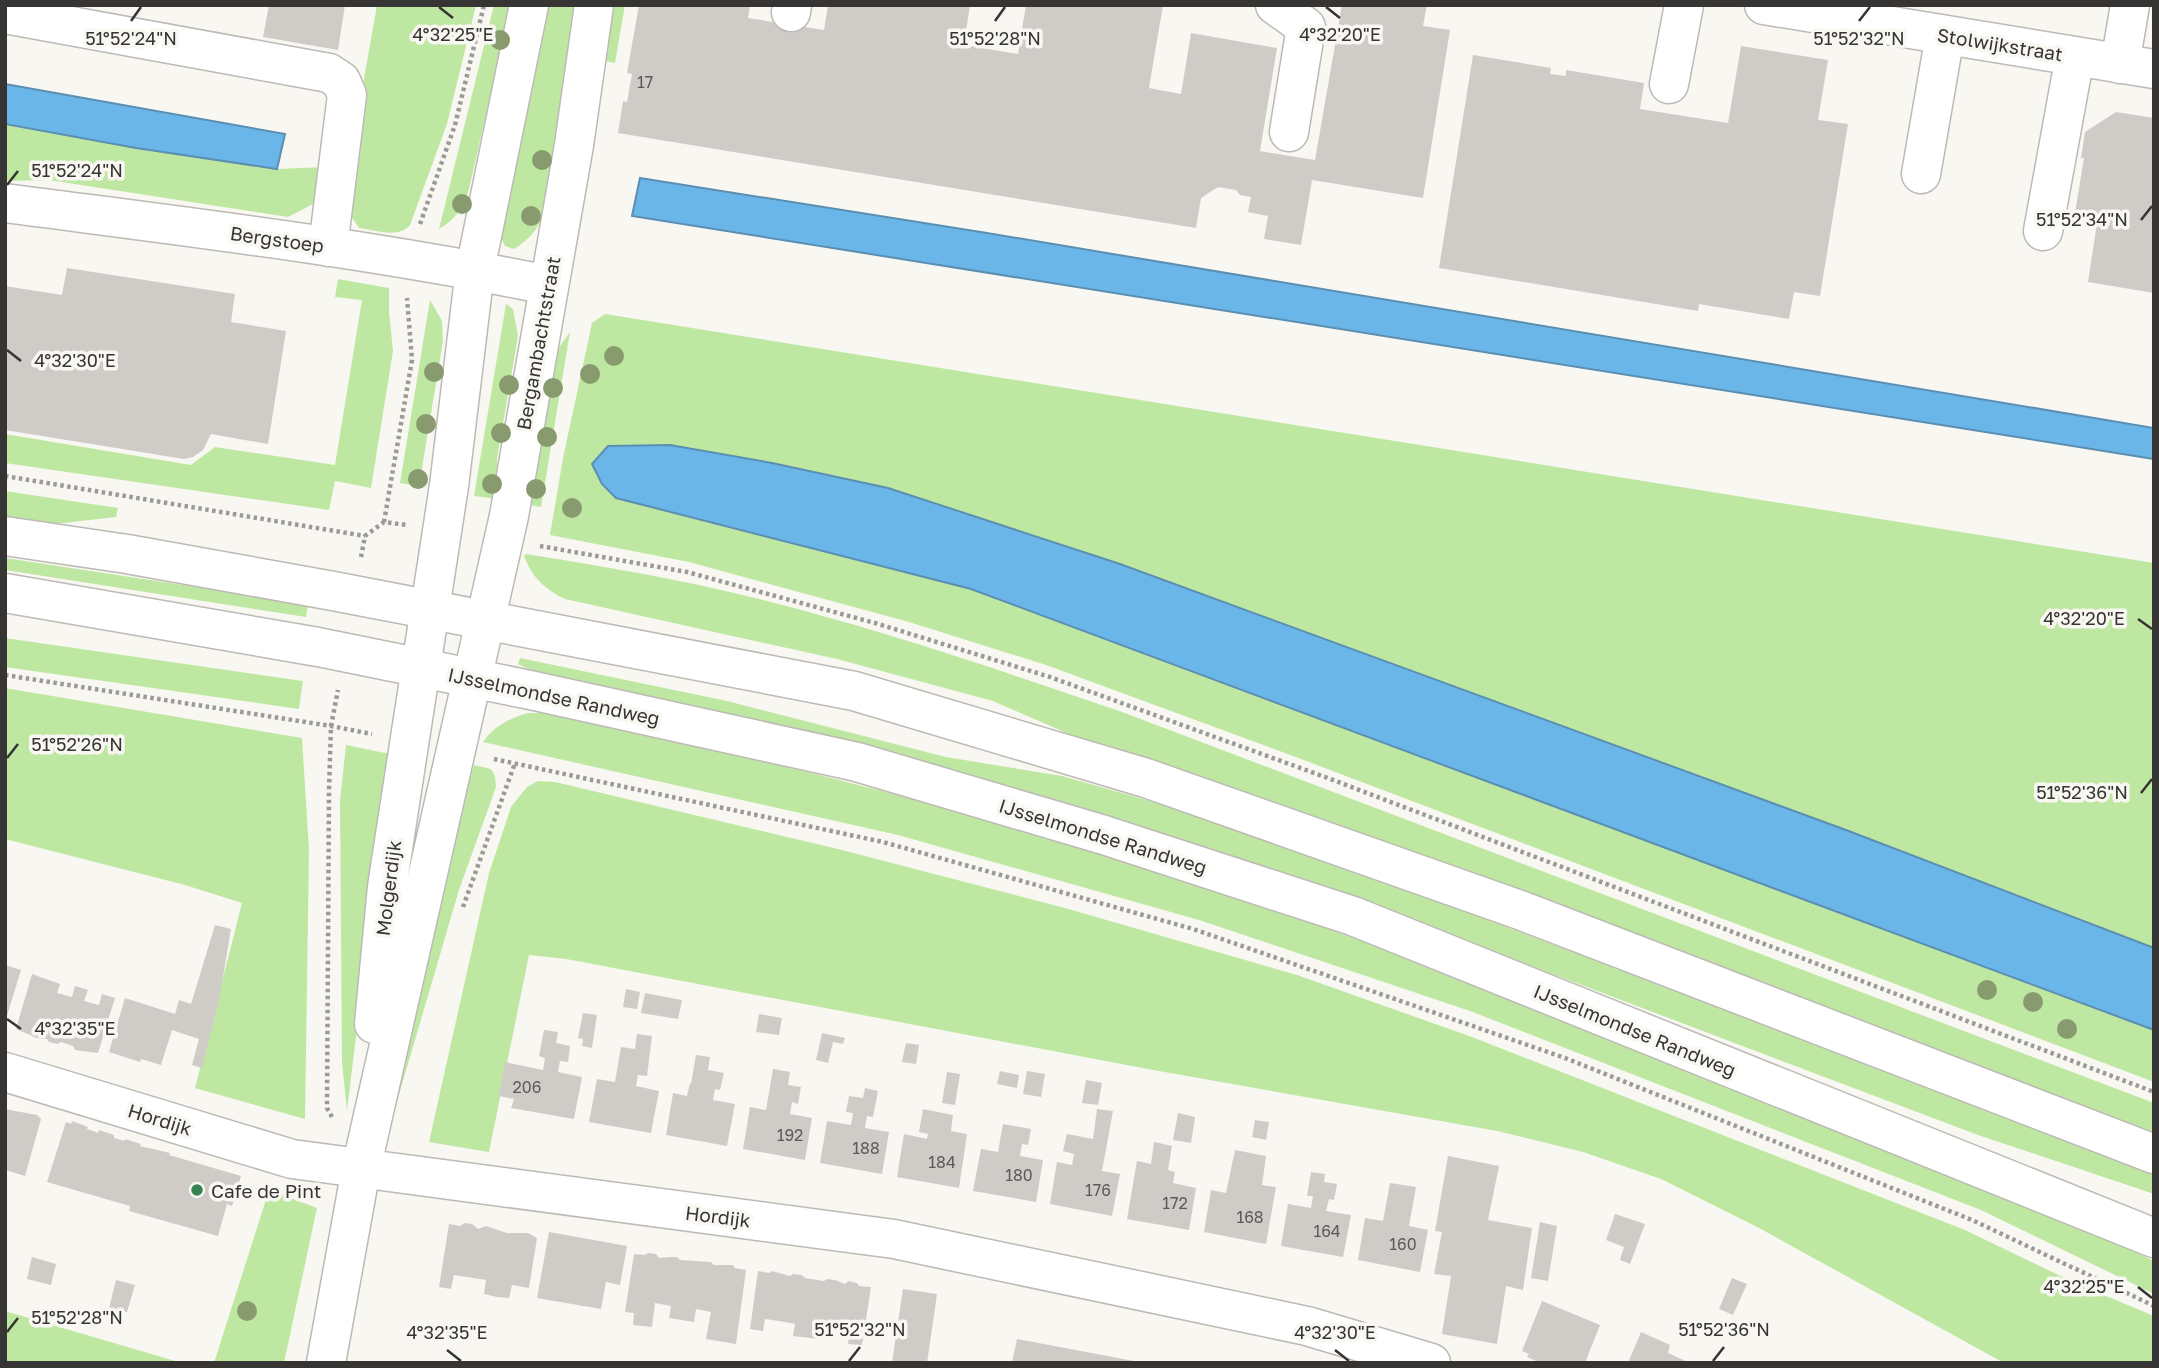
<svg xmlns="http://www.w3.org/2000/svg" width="2159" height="1368" viewBox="0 0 2159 1368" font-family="'Golos Text',sans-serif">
<rect width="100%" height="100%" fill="#f9f7f2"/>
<path fill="#bee8a2" d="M377,5H476L447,124L410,225C398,239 376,230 359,228L342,203Z
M494,5H511L469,189C463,208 456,219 439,229Z
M545,5H575L545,213C538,229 529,240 514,249L505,246L501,238Z
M607,5H625L615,63L598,60Z
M5,124L136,148L277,169L324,167L315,203L288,217L49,180L5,181Z
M338,279L389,288V311L393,351L371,488L335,481L329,510L5,463V434L191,465L215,447L335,465L362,300L335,297Z
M430,300L442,321L443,341L419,486L400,483Z
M506,304L513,309L518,336L497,459V499L474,496Z
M605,314L2154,563V948L1846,830L1120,564L888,488L772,463L616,498L971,589L2154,1030V1082L1301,759L1046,665L909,622L689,562L550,535L563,458L592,323Z
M570,332L541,507L525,504L550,360Z
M5,491L118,508L116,517L37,526L5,522Z
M526,554C582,563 638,572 694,584C839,615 982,664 1122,712L2154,1103V1133L1406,849L1078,738L993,701L837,659L565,599C544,589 532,577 524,556Z
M5,558L308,604L306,617L5,570Z
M5,638L303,681L299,709L5,667Z
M520,658L727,701L946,757L1062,776L1189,812L1354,869L2154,1172V1194L1978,1135L1338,893L536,673L518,664Z
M5,688L302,738L309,849L305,1119L195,1088L242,903L185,885L5,839Z
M528,713H548L749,757L917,800L1081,847L1250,901L1395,953L2013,1193L2154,1261V1294L1981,1210L1470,1011L1199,920L898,835L483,742C494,726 510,718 528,713Z
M346,745L390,754L347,1111L342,1062L340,801Z
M474,765L491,769L495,776L496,787L459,890L393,1115L396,1049Z
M538,781L555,782L838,849L1065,908L1297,975L1472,1037L1965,1230L2075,1283L2154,1316V1363H2004L1759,1228L1661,1179L1583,1152L1497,1131L1153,1070L566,959L529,955L489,1152L429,1142L489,873L511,807L527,787Z
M269,1190L317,1208L284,1363H214Z
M5,1311L182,1363H5Z"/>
<path fill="#6bb6e9" stroke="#5b8fb2" stroke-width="2" d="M5,84L285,134L277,169L136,148L5,124Z
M640,178L987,233L2154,428V459L632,216Z
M670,445L772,463L888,488L1120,564L1846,830L2154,948V1030L971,589L616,498L602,484L592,464L608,446Z"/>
<path fill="#cfccc8" d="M269,5H345L338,50L263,37Z
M639,5H750L748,18L824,30L828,5H970L964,45L1018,54L1026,5H1163L1149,88L1181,94L1191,33L1277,48L1260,151L1315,160L1342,5H1427L1423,26L1450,30L1423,198L1312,180L1301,245L1264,239L1268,216L1248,212L1251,197L1240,195L1236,190L1218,187L1201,198L1196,228L618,133L623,101L627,102L632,74L627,73Z
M1741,46L1828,60L1818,120L1848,124L1820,296L1794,292L1789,319L1699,304L1698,311L1439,268L1473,55L1551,68L1550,74L1566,76V70L1644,83L1640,109L1728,123Z
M2116,112L2154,118V293L2088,282L2097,223L2074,219L2084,158H2081L2085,132Z
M67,268L235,294L231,322L286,331L268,444L211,434L203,450L193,457L184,459L5,430V286L62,295Z
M215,925L231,929L220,995L202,1068L192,1065L199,1039L172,1030L161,1065L141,1059L140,1062L109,1052L125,998L175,1014L179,1000L191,1004Z
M5,965L21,970L6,1019H5Z
M32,974L60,984L57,993L72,997L75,986L88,990L84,1001L99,1005L102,994L115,998L98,1053L75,1050L73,1046L61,1042L58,1044L49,1042L47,1039L37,1038L16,1029Z
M626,989L640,992L637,1009L623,1007Z
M645,993L682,1000L678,1019L641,1013Z
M583,1013L597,1015L592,1048L582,1046L583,1039L578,1038Z
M759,1014L782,1018L779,1035L756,1032Z
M544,1030L558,1032L556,1043L570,1046L568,1062L560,1061L558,1072L582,1077L574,1119L511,1108L514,1099L499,1096L505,1062L543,1070L545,1058L539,1056Z
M822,1033L845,1038L843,1044L833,1042L828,1063L816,1060Z
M637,1034L652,1036L647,1076L638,1075L636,1086L659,1091L651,1133L589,1122L597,1079L615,1082L621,1047L635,1049Z
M906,1043L919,1045L916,1064L902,1062Z
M696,1055L710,1057L708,1070L724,1073L720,1090L715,1089L713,1100L735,1104L727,1146L666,1135L673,1093L687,1096L690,1083L691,1084Z
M773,1069L790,1072L788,1085L801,1087L798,1104L792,1102L790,1114L812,1118L805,1160L743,1149L750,1107L766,1110Z
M1000,1071L1019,1075L1017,1088L997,1084Z
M1027,1071L1045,1074L1041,1097L1023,1094Z
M947,1072L960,1074L955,1105L942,1103Z
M1086,1080L1102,1083L1098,1105L1082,1103Z
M865,1088L878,1091L873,1117L867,1116L865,1128L889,1132L882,1174L820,1163L827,1121L851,1125L853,1113L846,1112L849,1096L863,1098Z
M5,1109L37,1115L41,1119L25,1176L5,1170Z
M923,1109L953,1115L951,1131L967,1134L959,1188L897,1177L904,1134L927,1139L928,1134L919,1132Z
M1097,1109L1113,1111L1102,1171L1120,1174L1112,1216L1050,1204L1057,1162L1072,1165L1074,1154L1063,1151L1067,1134L1093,1139Z
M1178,1113L1195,1117L1191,1143L1173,1140Z
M1255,1120L1269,1122L1266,1140L1252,1137Z
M72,1121L88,1127L87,1129L93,1131L98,1133L99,1130L114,1135V1138L125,1141V1139L141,1144L140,1146L170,1153L169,1155L241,1176L232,1206L227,1204L218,1236L129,1211L130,1206L47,1182L66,1122L71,1124Z
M1003,1124L1031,1129L1028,1145L1022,1144L1020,1156L1043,1160L1036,1202L973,1191L981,1149L998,1152Z
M1154,1142L1172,1146L1168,1170L1175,1172L1173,1183L1196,1188L1189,1230L1127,1219L1137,1161L1151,1164Z
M1235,1150L1266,1156L1262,1185L1276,1187L1266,1244L1204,1232L1211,1190L1226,1193Z
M1448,1156L1499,1166L1488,1220L1532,1228L1523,1290L1506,1286L1497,1344L1442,1334L1451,1276L1434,1274L1442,1232L1435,1231Z
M1311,1172L1325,1174L1324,1182L1337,1184L1334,1200L1329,1199L1326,1211L1351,1215L1343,1257L1281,1246L1288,1204L1311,1208L1313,1196H1307Z
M1390,1183L1416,1187L1409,1226L1428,1230L1420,1272L1358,1260L1365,1218L1383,1221Z
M1615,1214L1645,1224L1630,1264L1620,1260L1624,1247L1606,1240Z
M1540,1222L1557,1226L1548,1281L1531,1278Z
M465,1223L472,1224L478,1229L486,1226L507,1233H528L537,1238L529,1288L512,1285L509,1298L497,1297L484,1294L486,1280L454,1275L451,1289L439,1287L449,1224L460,1226Z
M549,1232L627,1246L620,1285L606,1282L601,1309L537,1298Z
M648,1253L656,1254L659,1258L669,1257H677L680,1260L711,1262L714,1265H733L735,1268L746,1270L736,1344L706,1339L711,1312L696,1309L694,1322L669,1318L671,1306L655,1303L652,1327L633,1325L634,1313L625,1312L634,1254L645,1255Z
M32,1257L56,1264L51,1285L27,1279Z
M758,1271L769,1273L772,1271L790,1276L793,1274L802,1275L805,1278L824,1281L827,1279L835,1280L845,1284L848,1281L857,1283L859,1286L871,1287L862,1345L848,1344L850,1332L835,1329L820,1327L818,1339L793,1336L795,1324L779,1321L765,1319L763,1331L750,1329Z
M1732,1278L1747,1284L1733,1315L1719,1309Z
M116,1280L135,1285L127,1312L109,1308Z
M903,1289L937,1294L927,1363H892Z
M1542,1301L1600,1325L1585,1363H1541L1527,1357L1529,1354L1522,1351Z
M1641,1332L1670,1345L1668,1353L1690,1363H1628Z
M1017,1339L1134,1361V1363H1012Z"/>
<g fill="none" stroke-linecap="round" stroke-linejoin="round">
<g stroke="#bdbab6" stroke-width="41">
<path id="minor" d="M1275,5L1306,27L1289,132
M1764,5L2154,69
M791,12L792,5
M5,14L329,73L341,81L347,95L328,247
M2120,64L2130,5
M1669,84L1684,5
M1921,174L1945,35
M5,203C187,227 368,248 547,285
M2043,231L2075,56
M374,1024L387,887L449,486L475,270L529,5
M5,1072L292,1159L894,1239L1307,1326L1431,1363
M326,1363L361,1169L509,516L574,145L594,5"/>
</g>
<g stroke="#bdbab6" stroke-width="41">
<path id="major" d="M5,536L127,554L333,591L854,691L1146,778L1520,910L2154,1154
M5,593L318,647L530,690L857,762L1104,835L1353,916L2154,1238"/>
</g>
<path stroke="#9b9a96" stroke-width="4.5" stroke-dasharray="3.5 3.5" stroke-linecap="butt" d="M420,224L455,125L484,5
M5,476L365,536
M384,522L412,360L407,298
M540,546L687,572L875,623L1050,677L1325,777L2154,1092
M361,557L365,536L384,522L407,525
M5,675L331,726L372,734
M494,759L883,842L1193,929L1565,1058L1972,1220L2154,1306
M463,907L515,763
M332,1117L327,1108L329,790L331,726L338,690"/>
<use href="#minor" stroke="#fff" stroke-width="38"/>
<use href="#major" stroke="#fff" stroke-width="38"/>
</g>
<g fill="#879b6e">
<circle cx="500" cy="40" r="10"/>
<circle cx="542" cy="160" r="10"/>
<circle cx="462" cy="204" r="10"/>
<circle cx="531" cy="216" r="10"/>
<circle cx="614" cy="356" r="10"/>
<circle cx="434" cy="372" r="10"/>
<circle cx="590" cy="374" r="10"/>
<circle cx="509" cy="385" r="10"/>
<circle cx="553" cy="388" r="10"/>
<circle cx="426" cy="424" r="10"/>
<circle cx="501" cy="433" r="10"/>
<circle cx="547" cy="437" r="10"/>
<circle cx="418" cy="479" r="10"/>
<circle cx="492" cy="484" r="10"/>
<circle cx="536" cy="489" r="10"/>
<circle cx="572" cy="508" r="10"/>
<circle cx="1987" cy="990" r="10"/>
<circle cx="2033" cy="1002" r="10"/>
<circle cx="2067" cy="1029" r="10"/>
<circle cx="247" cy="1311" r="10"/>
</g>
<path fill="none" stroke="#363533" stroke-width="2.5" d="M439,7L453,18M1326,7L1340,18M131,21L141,7M995,21L1005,7M1859,21L1870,7M7,185L18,171M2141,220L2152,206M7,350L21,361M2138,619L2152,629M7,758L18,744M2141,793L2152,779M7,1019L21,1029M2138,1287L2152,1298M7,1332L18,1318M447,1350L461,1361M1335,1350L1349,1361M849,1361L860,1347M1713,1361L1724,1347"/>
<circle fill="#368250" stroke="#f9f7f2" stroke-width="2.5" cx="197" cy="1190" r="7"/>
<g text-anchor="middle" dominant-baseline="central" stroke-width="7" stroke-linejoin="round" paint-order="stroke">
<g font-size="16" fill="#5c5b58">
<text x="645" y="82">17</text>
<text x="527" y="1087">206</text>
<text x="790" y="1135">192</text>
<text x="866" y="1148">188</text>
<text x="942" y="1162">184</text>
<text x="1019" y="1175">180</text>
<text x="1098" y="1190">176</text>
<text x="1175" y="1203">172</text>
<text x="1250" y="1217">168</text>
<text x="1327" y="1231">164</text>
<text x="1403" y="1244">160</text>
</g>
<g font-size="19" fill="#363533" stroke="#f9f7f2">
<text transform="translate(2000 44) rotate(9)">Stolwijkstraat</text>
<text transform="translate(277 239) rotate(8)">Bergstoep</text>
<text transform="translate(538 343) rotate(-80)">Bergambachtstraat</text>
<text transform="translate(554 696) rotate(12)">IJsselmondse Randweg</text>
<text transform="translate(1103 836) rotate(17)">IJsselmondse Randweg</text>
<text transform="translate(388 888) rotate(-83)">Molgerdijk</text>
<text transform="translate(1635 1030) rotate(22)">IJsselmondse Randweg</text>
<text transform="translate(160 1119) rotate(17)">Hordijk</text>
<text transform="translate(718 1216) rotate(7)">Hordijk</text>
</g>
<g font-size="19" fill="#363533" stroke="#f9f7f2" text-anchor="start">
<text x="211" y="1190">Cafe de Pint</text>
</g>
</g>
<g font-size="18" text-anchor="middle" fill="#363533" stroke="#f9f7f2" stroke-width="7" stroke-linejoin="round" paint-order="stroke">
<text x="453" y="41">4°32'25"E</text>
<text x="1340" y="41">4°32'20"E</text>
<text x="131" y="45">51°52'24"N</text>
<text x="995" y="45">51°52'28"N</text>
<text x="1859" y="45">51°52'32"N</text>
<text x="77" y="177">51°52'24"N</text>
<text x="2082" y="226">51°52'34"N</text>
<text x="75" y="367">4°32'30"E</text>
<text x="2084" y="625">4°32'20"E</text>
<text x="77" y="751">51°52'26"N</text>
<text x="2082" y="799">51°52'36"N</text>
<text x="75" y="1035">4°32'35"E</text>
<text x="2084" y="1293">4°32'25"E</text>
<text x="77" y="1324">51°52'28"N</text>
<text x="860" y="1336">51°52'32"N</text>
<text x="1724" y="1336">51°52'36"N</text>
<text x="447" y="1339">4°32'35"E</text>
<text x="1335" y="1339">4°32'30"E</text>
</g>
<rect width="2159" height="1368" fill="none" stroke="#363533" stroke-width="14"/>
</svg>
